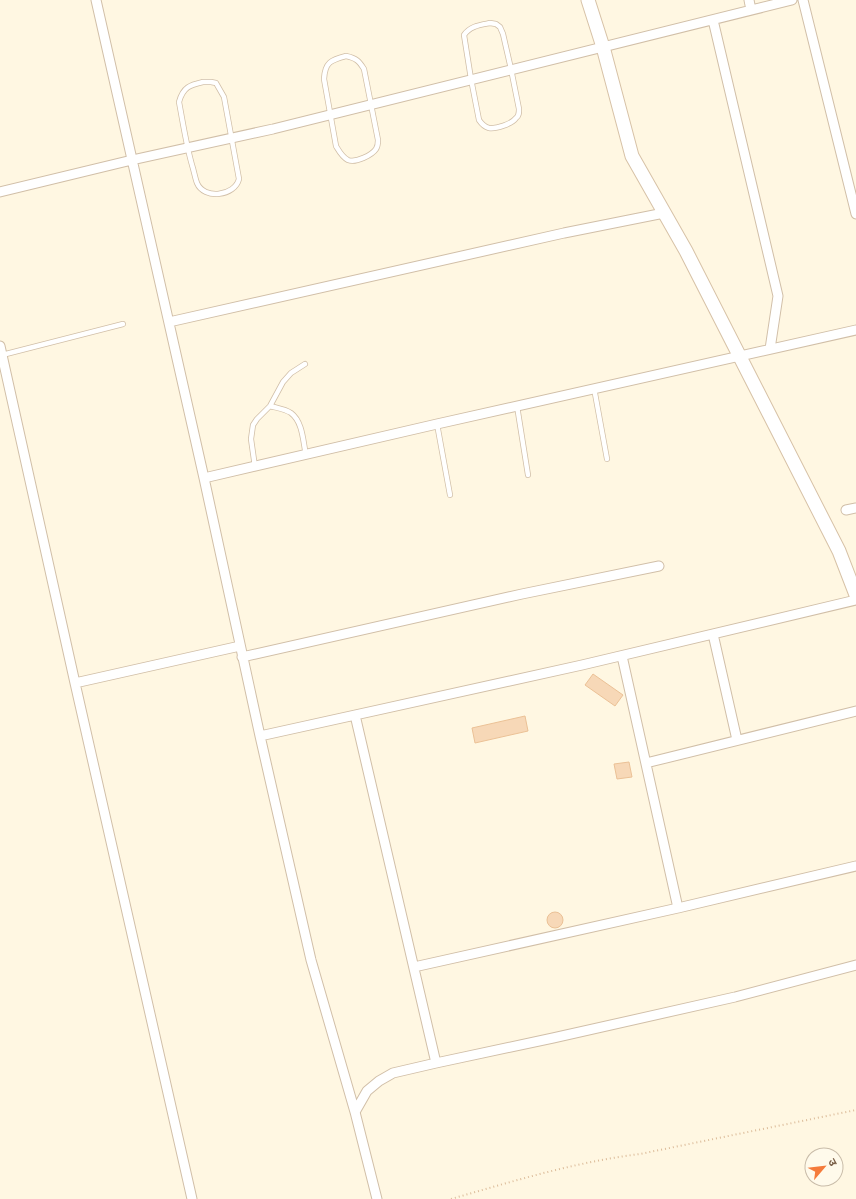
<svg xmlns="http://www.w3.org/2000/svg" width="856" height="1199" viewBox="0 0 856 1199" font-family="Cabin,'Noto Sans Devanagari',sans-serif">
<rect width="100%" height="100%" fill="#fff7e2"/>
<path fill="#f7d8b7" stroke="#ebc196" d="M593,674L623,695L615,706L585,685Z
M525,716L528,731L475,743L472,728Z
M629,762L632,777L617,779L614,764Z
M547 920a8 8 0 1 1 16 0a8 8 0 1 1-16 0Z"/>
<g fill="none" stroke-linecap="round" stroke-linejoin="round">
<g stroke="#d1bfa8" stroke-width="6">
<path id="lane" d="M490,23L496,24L500,27L503,34L511,69L519,109C519,113 519,116 516,118C512,124 496,129 489,128C485,127 481,123 479,120L471,79L464,35C470,26 480,25 490,23Z
M346,56C356,58 359,61 364,69L378,140C378,143 378,146 376,149C372,155 356,163 348,160C342,157 339,151 336,146L324,79C325,62 331,60 346,56Z
M203,82H211L216,83L224,97L239,179C235,196 204,200 197,183C195,178 194,171 192,165C186,144 183,123 179,102C183,87 190,85 203,82Z
M2,355L123,324
M594,388L607,459
M270,406C277,408 285,409 291,413C303,422 303,442 306,455
M517,406L528,475
M437,424L450,495
M255,467L251,439L253,425L257,419L270,406L283,382L291,373L305,364"/>
</g>
<g stroke="#d1bfa8" stroke-width="11">
<path id="street" d="M96,0L204,478L260,736L311,960L355,1112L377,1199
M749,0L751,10
M803,0L856,214
M713,20L778,296L770,349
M0,192L132,160L273,129L792,0
M169,322L564,233L664,213
M0,346L75,683L192,1199
M204,478L437,424L856,330
M846,510L856,508
M713,634L737,740
M242,657L522,594L659,566
M75,683L240,646
M355,715L436,1063
M260,736L582,665L856,600
M646,763L856,711
M678,908L856,866
M414,967L678,908L622,656
M355,1112L367,1091L379,1081L393,1073L436,1063L553,1038L735,997L856,965"/>
</g>
<g stroke="#d7c2a7" stroke-width="15">
<path id="secondary" d="M588,0L603,47L632,156L686,251L839,551L856,595"/>
</g>
<path stroke="#dcbc9a" stroke-width="2" stroke-dasharray="1 3" stroke-linecap="butt" d="M451,1199C514,1181 575,1162 640,1154L856,1110"/>
<use href="#lane" stroke="#fff" stroke-width="4.5"/>
<use href="#street" stroke="#fff" stroke-width="9"/>
<use href="#secondary" stroke="#fff" stroke-width="13"/>
</g>
<g transform="translate(824 1167) rotate(62)"><circle r="19" fill="#fffaeb" stroke="#c9bca9"/>
<path d="M0-3L7 15L0 10L-7 15Z" fill="#f57b3b"/>
<text y="-6" font-size="11" font-weight="bold" text-anchor="middle" fill="#795e46">उ</text>
</g>
</svg>
